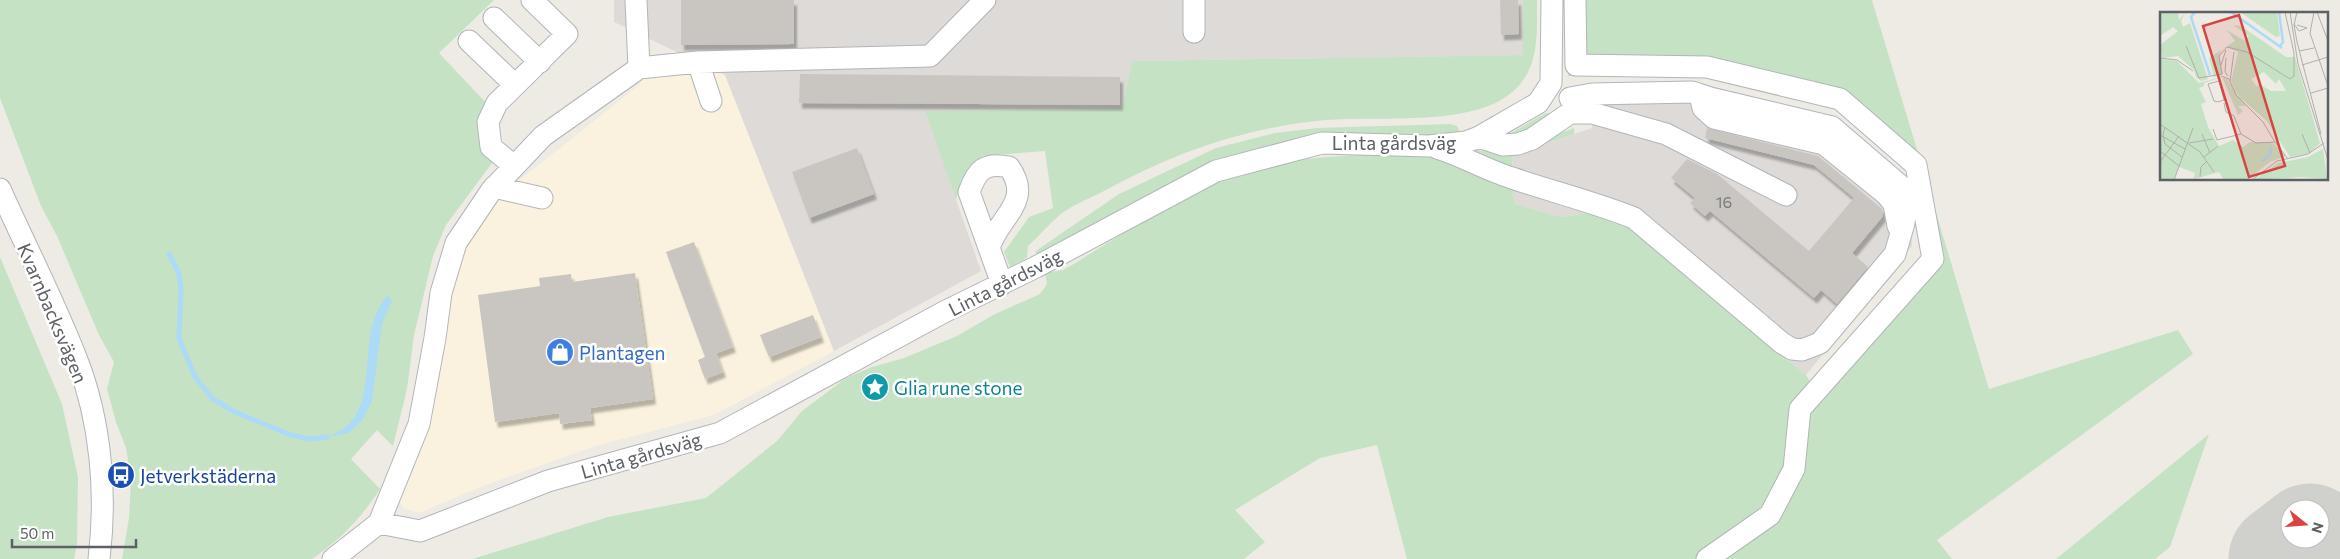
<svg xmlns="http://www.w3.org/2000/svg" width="2340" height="559" viewBox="0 0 2340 559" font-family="Commissioner,sans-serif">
<defs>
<filter id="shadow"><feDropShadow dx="3" dy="5.5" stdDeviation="1" flood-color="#0004"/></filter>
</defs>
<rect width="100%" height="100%" fill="#eeebe5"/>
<path fill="#faf2de" d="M673,51L725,75L834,351L714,415L595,446L483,486L419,513L405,509L399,501L445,341L452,294L465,249L500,196L634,89Z"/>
<path fill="#dddad7" d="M614,0H1523V55L1132,61L1123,109L925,111L981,271L834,351L725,75L614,22Z
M1592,84H1703L1831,116L1910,182L1912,246L1806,375L1625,225L1588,213L1561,217L1513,204L1512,188L1498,185L1512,168L1513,155L1592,128Z"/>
<path fill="#c6e2c4" d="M0,0H494L439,53L490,107L486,147L492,163L446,225L433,256L414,335L407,389L393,446L377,430L351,459L380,489C361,518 341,539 312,559H122L129,518L131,479L126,448L116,422L107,389L114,362L99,335L57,236L41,206L0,98Z
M1523,0H1537C1537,36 1540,73 1507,96C1466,126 1377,116 1326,120C1246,127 1173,153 1104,191C1090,198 1073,205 1061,214C1049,224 1039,236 1028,246L1027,258L1010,267L1004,252L1029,217L1053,208L1045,151L982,156L961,182L956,200L925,111L1122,109L1132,61L1523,55Z
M1568,0H1872L1989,389L2178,330L2193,354L1937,540L1952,559H1407L1377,445L1320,458L1235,510L1265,542L1244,559H472L608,517L706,498L777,441L802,411L846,378L872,367L904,358L957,336L993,315L1040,294L1047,284L1045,273L1063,270L1072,265C1135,226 1197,184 1270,165C1298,158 1328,157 1357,155C1380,154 1406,152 1429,155C1459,160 1482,183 1512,188L1514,204L1561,217L1588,213L1625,225L1806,375L1811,383L1925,254L1918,175L1836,105L1704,74L1568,76Z
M1546,113L1551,114L1540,127L1504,137Z
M1450,124L1457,126L1460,132L1212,164L1130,204L1036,256V251L1046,244L1119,194L1216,148L1275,133L1317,128Z
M1574,128V134L1513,155L1512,167L1474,152L1477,150L1503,155Z
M0,257L62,404L78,477L77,544L74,559H0Z
M2209,434L2170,547L2155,559H2056Z"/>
<path fill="#addaf6" d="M388,295L392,301L382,323L372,401L363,419L349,433L327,437C334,434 342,430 347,426C380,397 355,329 388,295Z"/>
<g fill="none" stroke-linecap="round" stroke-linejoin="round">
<path stroke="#addaf6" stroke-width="5" d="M169,254L179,273L181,291L179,338L195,377L213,399L235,412L288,434L309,439L327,437"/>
<path stroke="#d0d0cc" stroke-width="111" d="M2284,559L2310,539"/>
</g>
<path fill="#c9c6c2" filter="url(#shadow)" d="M681,0H794V44L681,45Z
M1500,0H1518L1519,34L1501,35Z
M800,74L1120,77V105L799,103Z
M1707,128L1818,156L1882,209L1883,216L1852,253L1868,267L1837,304L1821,290L1814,298L1710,211L1705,216L1690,203L1695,198L1671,178L1687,159L1717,174L1809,251L1854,198L1814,165L1705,138Z
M857,148L874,194L809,218L792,172Z
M694,242L733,347L716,353L723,372L705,379L698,360L705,357L666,252Z
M635,273L653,399L590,408L592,420L560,424L559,413L495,422L478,295L540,286L539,278L571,274L572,282Z
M813,315L821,337L769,357L760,335Z"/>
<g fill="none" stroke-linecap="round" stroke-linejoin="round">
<g stroke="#b2b5b9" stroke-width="23">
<path id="minor" d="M1575,0L1576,65L1707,67L1840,99L1916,165L1933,259L1800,409L1794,469L1770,515L1707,559
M494,18L540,62
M1194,32V0
M469,41L515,85
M698,62L711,101
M639,68L698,62L930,56L985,0
M1700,95L1703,108L1714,118L1824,144L1886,194L1894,204L1898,226
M1479,137L1503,145L1518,144L1532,139L1570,113H1592L1666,134L1786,195
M1437,148C1463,156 1486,170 1512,178C1553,192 1594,202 1634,218L1782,343L1792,349L1802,350L1820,343L1895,254L1904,223L1906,207L1903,188L1832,127L1710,98L1692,92L1592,94L1570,98
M514,166L491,147L488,122L497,103L567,34L532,0
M494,187L542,198
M0,189C25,245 55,303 77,360C101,422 107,494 99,559
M989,248C998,217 1034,202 1009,167C984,162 977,170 969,192L1002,284
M379,523L420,531L548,481L720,433L944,312L1036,267L1216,171L1322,143L1429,146L1466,142L1479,137L1538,103L1551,83L1552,0
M333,559L379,523L419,424L435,338L441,293L456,243L491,191L543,136L639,68L636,0"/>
</g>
<use href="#minor" stroke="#fff" stroke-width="21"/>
</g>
<defs>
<g id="shop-disc" transform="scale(1.4375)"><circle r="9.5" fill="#3f7fe0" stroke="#fff"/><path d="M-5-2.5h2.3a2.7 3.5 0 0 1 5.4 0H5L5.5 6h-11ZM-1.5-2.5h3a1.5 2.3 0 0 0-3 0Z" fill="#fff"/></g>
<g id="sight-disc" transform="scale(1.4375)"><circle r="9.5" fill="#0f9aa8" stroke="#fff"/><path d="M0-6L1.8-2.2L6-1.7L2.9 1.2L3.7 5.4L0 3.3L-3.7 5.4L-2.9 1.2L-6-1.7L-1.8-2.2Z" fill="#fff"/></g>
<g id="bus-disc" transform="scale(1.4375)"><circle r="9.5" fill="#1a4fb4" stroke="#fff"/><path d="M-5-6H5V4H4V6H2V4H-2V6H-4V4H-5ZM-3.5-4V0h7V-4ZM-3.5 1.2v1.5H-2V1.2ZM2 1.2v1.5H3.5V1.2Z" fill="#fff"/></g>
</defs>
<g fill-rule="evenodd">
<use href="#shop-disc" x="560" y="352"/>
<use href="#sight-disc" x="875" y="387"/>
<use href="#bus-disc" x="121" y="475"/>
</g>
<g text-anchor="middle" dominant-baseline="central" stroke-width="5" stroke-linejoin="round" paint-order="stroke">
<g font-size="16" fill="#787a7c">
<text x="1724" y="201">16</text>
</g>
<g font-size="19" fill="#5d6064" stroke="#fff">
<text x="1394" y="142">Linta gårdsväg</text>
<text transform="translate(1005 282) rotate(-27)">Linta gårdsväg</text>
<text transform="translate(53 313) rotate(67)">Kvarnbacksvägen</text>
<text transform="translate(641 455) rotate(-16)">Linta gårdsväg</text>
</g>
<g font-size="19" fill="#366cbe" stroke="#fff" text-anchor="start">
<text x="579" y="352">Plantagen</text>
</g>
<g font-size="19" fill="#0d838f" stroke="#fff" text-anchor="start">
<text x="894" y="387">Glia rune stone</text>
</g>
<g font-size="19" fill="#164399" stroke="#fff" text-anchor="start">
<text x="140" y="475">Jetverkstäderna</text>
</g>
</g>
<g transform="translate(2160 12)">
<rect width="168" height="168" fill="#eeebe5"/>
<path d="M0,0H18L19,8L25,1L21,9L23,15L30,11L48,67L41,69L36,65L34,58L18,44L2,46L0,33L18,19L13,15L0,24ZM80,0H117L120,24L116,25ZM73,13L81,14L126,45H135L160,131L150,141L130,145L107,109L77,83L71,69L78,40L67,35L62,37L59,44L63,62L54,65L49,46L75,29L67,18L85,29L89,24ZM104,60L116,72L119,67L126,79H111L99,72L97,75L91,67ZM1,47L17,49L39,71L61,65L67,67L86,94H78L83,99L78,103L62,65L44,71V74L39,76L46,90L41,92L48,115L59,134L73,128L83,135L90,130L113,131L126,144L110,150L88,167H63L59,160L34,167L35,161L19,155L13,168H0ZM163,137L167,167L141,165L94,168L118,151L148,145Z" fill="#c6e2c4" fill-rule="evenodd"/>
<path fill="none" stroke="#addaf6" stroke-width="2.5" d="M35,0L31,5L50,63M71,0L122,36M119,0L123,30L120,34M102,149L110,143L111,135"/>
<path fill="none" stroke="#b0afad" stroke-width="1" d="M130,0L138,52L168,148M137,0L134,13L137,30L161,122M154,0L150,21L168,74M157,0L168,29M134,12L139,19L147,16L137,13M26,34L39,66L62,62L59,44L67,35L87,40L130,67L134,64V41L125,0M139,39L154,36M0,46L17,48L33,59M66,46L65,60L68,64M61,53L66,38M142,53L168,45M61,64L69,67L76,83L103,110L115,130M70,69L74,40M151,81L168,76M64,88L59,69L48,72L54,89L58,90L67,87M64,91L66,100L74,104L81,122M0,112L40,140L54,160M5,115L3,122L5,132L22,145M53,117L57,128L81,122L96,131L115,130L128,147M42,122L50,141M142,122L150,141M0,123L25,137M29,131L53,127M0,139L19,154M44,145L58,134M0,150L19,124M40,165L41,155L47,149M14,168L33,116M92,168L117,149L148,142L164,131"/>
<path fill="#d74542" fill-opacity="0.15" stroke="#d74542" stroke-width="2.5" d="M79,3L125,154L89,165L43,14Z"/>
<rect width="168" height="168" fill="none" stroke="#5d6064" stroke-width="2.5"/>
</g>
<g transform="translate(2305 524) rotate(107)"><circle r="24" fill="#ffffff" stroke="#bebfc1"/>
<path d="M0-4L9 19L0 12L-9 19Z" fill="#d74542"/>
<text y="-8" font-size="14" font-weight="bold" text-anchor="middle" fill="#5d6064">N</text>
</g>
<path d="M12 539v8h124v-8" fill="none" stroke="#5d6064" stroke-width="2.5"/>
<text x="20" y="539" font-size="15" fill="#5d6064" stroke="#ffffff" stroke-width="4" paint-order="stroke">50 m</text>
</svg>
